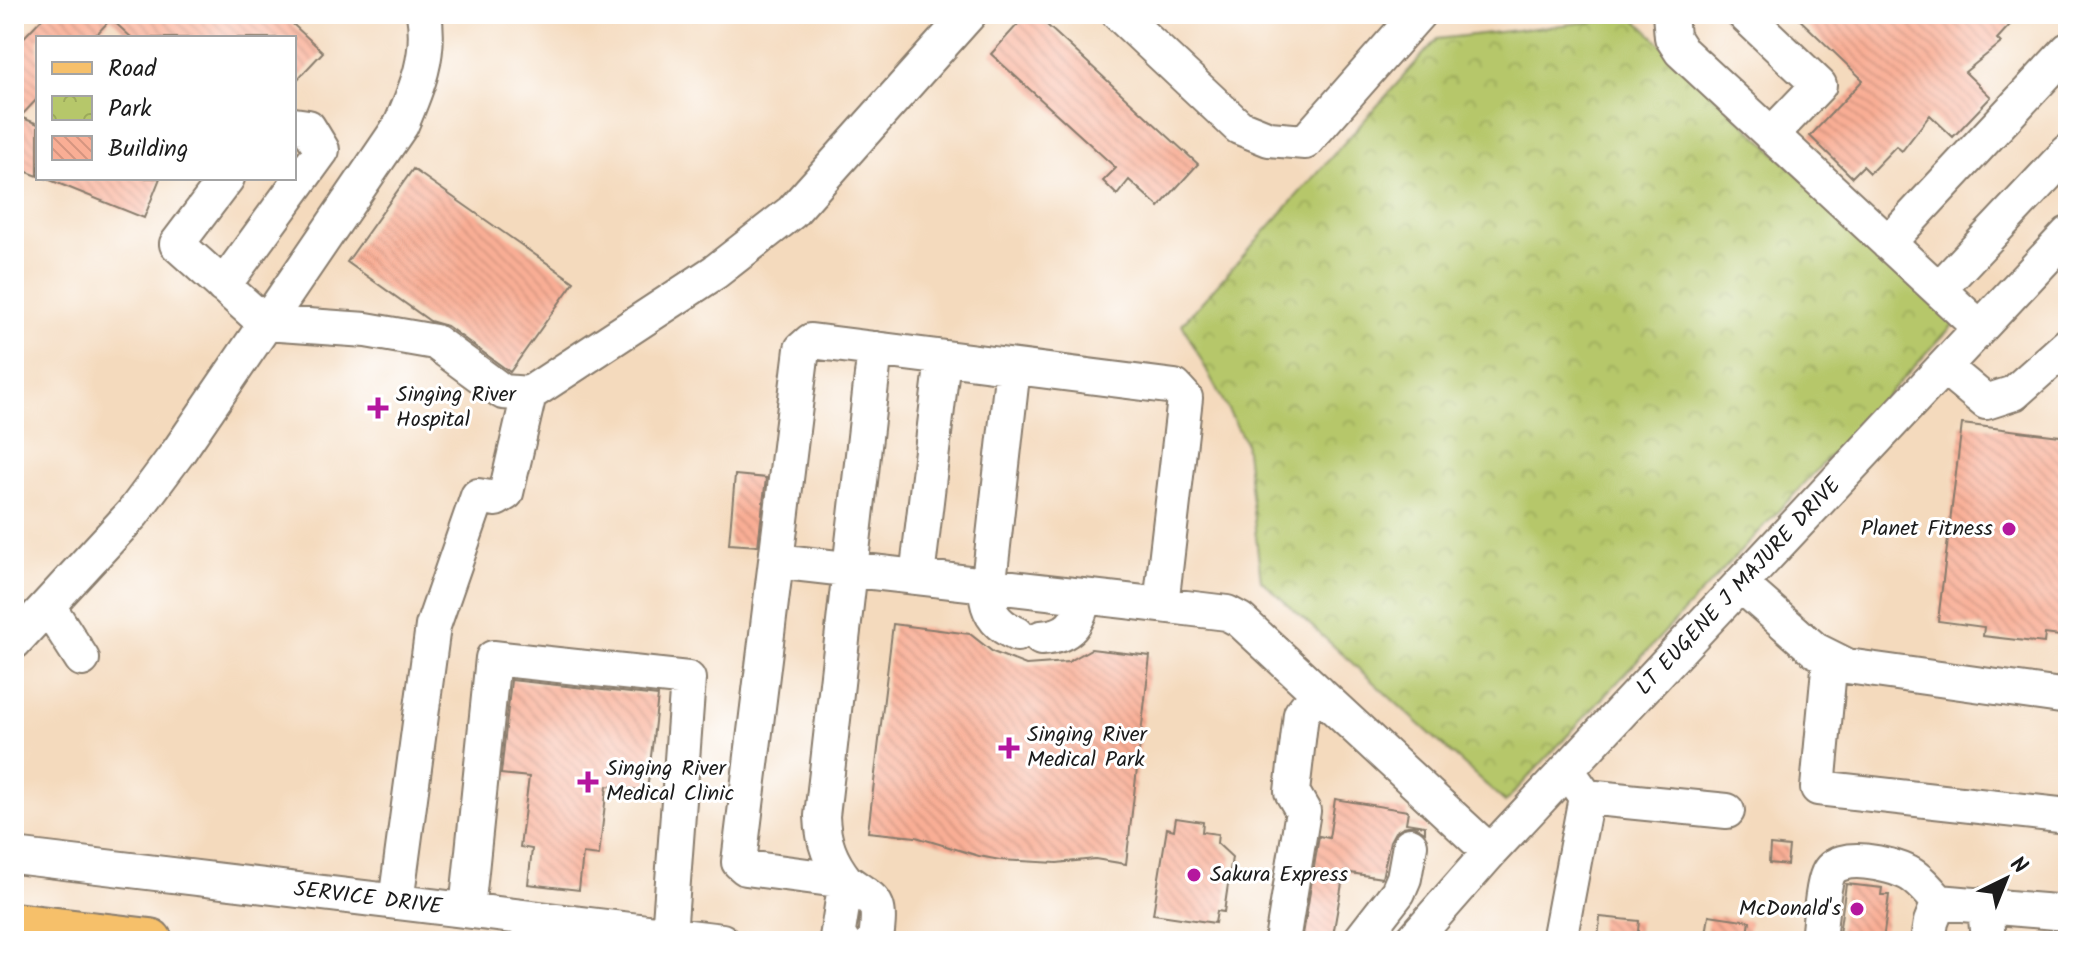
<svg xmlns="http://www.w3.org/2000/svg" width="2082" height="955" viewBox="0 0 2082 955" font-family="Kalam,sans-serif">
<defs>
<pattern id="park-crowns" width="20" height="18" patternUnits="userSpaceOnUse" patternTransform="scale(2)"><rect width="20" height="18" fill="#b6c76a"/><path d="M2 6a3 3 0 1 1 6 0M12 15a3 3 0 1 1 6 0" fill="none" stroke="#9caa5b"/></pattern>
<pattern id="building-back-hatch" width="6" height="6" patternUnits="userSpaceOnUse" patternTransform="scale(2)"><rect width="6" height="6" fill="#f9ae95"/><path d="M-1 5l2 2M0 0l6 6M5-1l2 2" fill="none" stroke="#d59580"/></pattern>
</defs>
<rect width="100%" height="100%" fill="#fff"/>
<filter id="ink" filterUnits="userSpaceOnUse"><feTurbulence type="fractalNoise" baseFrequency=".0125" numOctaves="2"/><feDisplacementMap in="SourceGraphic" scale="16" xChannelSelector="R" yChannelSelector="G"/><feConvolveMatrix kernelMatrix="1 2 1 2 8 2 1 2 1" color-interpolation-filters="sRGB"/></filter>
<filter id="wash" filterUnits="userSpaceOnUse"><feTurbulence type="fractalNoise" baseFrequency=".006" numOctaves="4" result="noise"/><feDisplacementMap in="SourceGraphic" scale="32" xChannelSelector="R" yChannelSelector="G"/><feGaussianBlur stdDeviation="1.8" result="paint"/><feColorMatrix in="noise" values="0 0 0 0 0 0 0 0 0 0 0 0 0 0 0 0 0 1.4 0 .05"/><feComposite in="paint" operator="in"/></filter>
<g filter="url(#wash)">
<rect width="100%" height="100%" fill="#f4dabd"/>
<path fill="url(#park-crowns)" stroke="#697243" stroke-width="2" d="M1633,17L1954,324L1505,802L1261,580L1245,442L1182,324L1437,39Z"/>
<g id="blocks">
<path fill="url(#building-back-hatch)" d="M46,14H282L323,52L294,83V38H132L111,19L93,38H38V98L20,117L38,124V176L14,167V48Z
M1027,14H1035L1198,164L1159,207L1129,180L1117,195L1103,181L1116,168L991,54Z
M1794,14H2020L1997,39L2001,43L1965,72L1991,97L1953,137L1930,115L1902,151L1896,146L1870,173L1863,166L1852,177L1810,136L1863,80Z
M413,169L574,282L510,372L447,326L430,321L347,262Z
M45,178H160L144,218Z
M1962,424L2068,437V637L2045,634L2044,643L1983,636L1984,627L1938,621Z
M735,475L766,478L758,546L729,544Z
M893,624L970,634L993,652L1026,665L1068,662L1091,649L1150,656L1126,864L1095,859L1057,863L1000,860L979,856L916,837L868,832Z
M511,680L658,696L647,791L607,786L599,856L583,854L579,890L528,884L532,849L520,847L529,777L501,774Z
M1335,799L1408,811L1406,823L1425,826V832L1413,825L1403,827L1395,832L1390,841L1382,878L1344,872L1332,941H1302L1319,836L1329,838Z
M1176,818L1203,822L1202,832L1218,834L1217,843L1232,857L1224,912L1217,911L1215,923L1153,914L1167,828L1174,830Z
M1770,845L1789,847L1787,865L1769,863Z
M1846,884L1882,888L1881,895H1889L1883,941H1838Z
M1709,915L1750,921L1747,941H1705Z
M1600,917L1639,921L1637,941H1598Z"/>
</g>
</g>
<g filter="url(#ink)">
<use href="#blocks" fill-opacity="0" stroke="#887b6c" stroke-width="2"/>
<g fill="none" stroke-linecap="round" stroke-linejoin="round">
<g stroke="#887b6c" stroke-width="38">
<path id="minor" d="M1119,14L1239,127L1269,139L1305,142L1418,14
M1670,14L1672,37L1681,51L1980,328
M1744,14L1819,85L1771,135
M227,178L177,244L265,323L366,330L435,342L503,392L529,394L715,272L792,212L969,14
M1888,243L2068,50
M223,286L322,150L308,127L294,125
M1939,289L2068,152
M1013,367L987,599C990,617 1000,627 1017,634
M1944,367L1986,402L2014,393L2068,345
M776,561L1161,605L1185,398L1175,387L811,341L802,349L739,862L746,868L846,881
M917,577L943,358
M1741,585L1815,650L1847,666L2068,697
M1161,605L1227,613L1240,620L1490,852
M48,606L82,659
M1041,638C1071,636 1078,623 1084,596
M14,642L133,513L179,451L401,125C417,88 431,55 424,14
M1830,658L1818,788L2068,816
M1586,797L1727,811
M14,856L722,941
M846,881C830,861 823,842 822,816L875,349
M396,902L433,626L478,496L496,499L506,493L529,394
M1985,906L2068,913
M467,910L493,658L688,679L669,935
M842,941L837,938L846,881C878,904 881,899 876,940L873,941
M1282,941L1303,811L1292,792L1301,714L1318,692
M1360,941L1398,892L1404,878L1410,845
M1412,941L1490,852L2068,234
M1559,941L1586,797L1567,770
M1818,941C1820,925 1822,887 1828,874C1838,851 1891,864 1908,873C1920,879 1930,892 1939,902
M1928,941L1931,922L1939,902L1985,906L1988,941"/>
</g>
<g stroke="#887b6c" stroke-width="48">
<path id="major" d="M14,925L150,941"/>
</g>
<use href="#minor" stroke="#fff" stroke-width="34"/>
<use href="#major" stroke="#f6c06b" stroke-width="44"/>
</g>
</g>
<g fill="#b5179e" stroke="#fff" stroke-width="3">
<path d="M374 396h8v8h8v8h-8v8h-8v-8h-8v-8h8z"/>
<circle cx="2009" cy="529" r="8"/>
<path d="M1005 736h8v8h8v8h-8v8h-8v-8h-8v-8h8z"/>
<path d="M584 770h8v8h8v8h-8v8h-8v-8h-8v-8h8z"/>
<circle cx="1194" cy="875" r="8"/>
<circle cx="1857" cy="909" r="8"/>
</g>
<g text-anchor="middle" dominant-baseline="central" stroke-width="6" stroke-linejoin="round" paint-order="stroke">
<g font-size="22" fill="#1c1c1c" stroke="#fff" text-anchor="start">
<text x="396" y="395">Singing River<tspan x="396" dy="25">Hospital</tspan></text>
<text x="1993" y="529" text-anchor="end">Planet Fitness</text>
<text x="1027" y="735">Singing River<tspan x="1027" dy="25">Medical Park</tspan></text>
<text x="606" y="769">Singing River<tspan x="606" dy="25">Medical Clinic</tspan></text>
<text x="1210" y="875">Sakura Express</text>
<text x="1841" y="909" text-anchor="end">McDonald's</text>
</g>
<g font-size="22" fill="#1c1c1c" stroke="#fff">
<text transform="translate(1739 587) rotate(-47)">LT EUGENE J MAJURE DRIVE</text>
<text transform="translate(368 899) rotate(7)">SERVICE DRIVE</text>
</g>
</g>
<rect width="2082" height="955" fill="none" stroke="#fff" stroke-width="48"/>
<rect x="36" y="36" width="260" height="144" fill="#ffffff" stroke="#a4a4a4" stroke-width="2"/>
<rect x="52" y="62" width="40" height="12" fill="#f6c06b" stroke="#a4a4a4" stroke-width="2"/>
<text x="108" y="76" font-size="24" fill="#1c1c1c">Road</text>
<rect x="52" y="96" width="40" height="24" fill="url(#park-crowns)" stroke="#a4a4a4" stroke-width="2"/>
<text x="108" y="116" font-size="24" fill="#1c1c1c">Park</text>
<rect x="52" y="136" width="40" height="24" fill="url(#building-back-hatch)" stroke="#a4a4a4" stroke-width="2"/>
<text x="108" y="156" font-size="24" fill="#1c1c1c">Building</text>
<g transform="translate(2006 879) rotate(43)" stroke="#ffffff" stroke-width="6" paint-order="stroke">
<path d="M0-6L14 30L0 20L-14 30Z" fill="#1c1c1c"/>
<text y="-12" font-size="22" font-weight="bold" text-anchor="middle" fill="#1c1c1c">N</text>
</g>
</svg>
